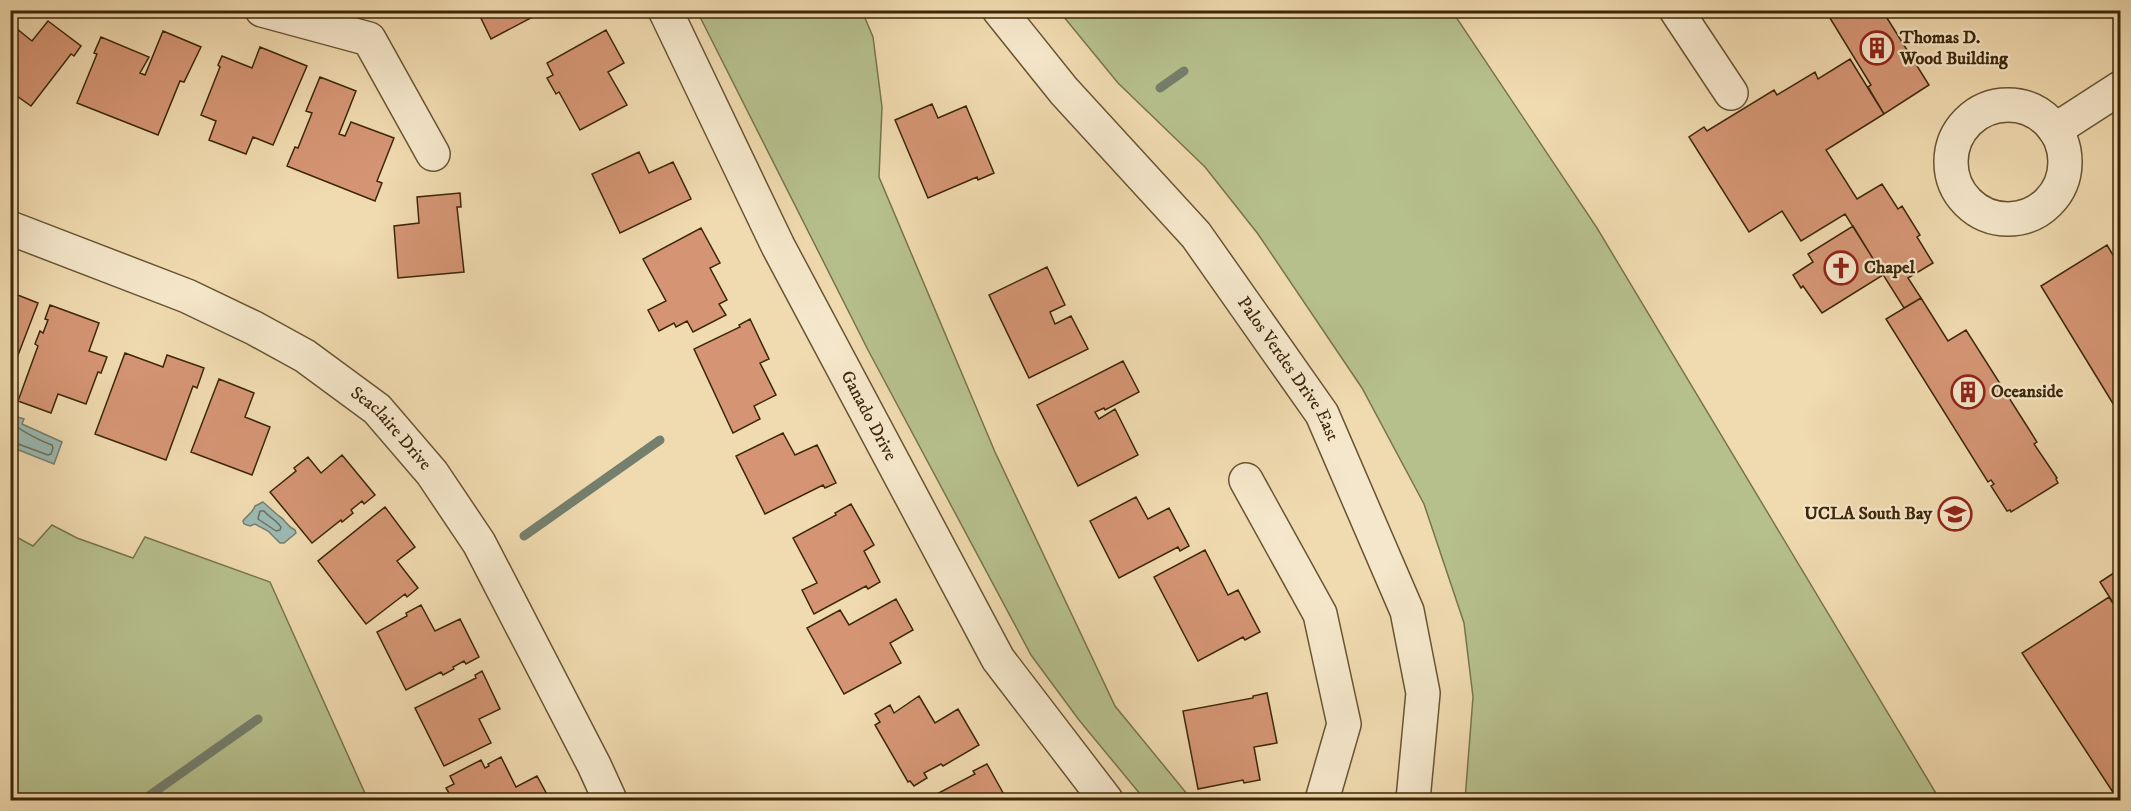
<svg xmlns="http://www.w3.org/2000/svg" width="2131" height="811" viewBox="0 0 2131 811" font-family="'IM FELL DW Pica',serif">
<rect width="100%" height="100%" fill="#f0daaf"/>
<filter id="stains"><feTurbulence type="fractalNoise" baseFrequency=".00333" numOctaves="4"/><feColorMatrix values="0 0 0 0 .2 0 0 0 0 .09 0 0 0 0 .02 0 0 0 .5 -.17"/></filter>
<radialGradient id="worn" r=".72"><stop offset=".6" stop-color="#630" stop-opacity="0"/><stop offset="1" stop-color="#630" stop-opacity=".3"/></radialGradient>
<path fill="#b6c08d" stroke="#79744b" stroke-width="1.5" d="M697,11H862L873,37L882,107L879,177L995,452L1115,706L1192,800H1145L1079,720L1031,655L868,350Z
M1059,11H1452L1597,228L1940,800H1465L1473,697L1464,623L1424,504L1362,388L1258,234L1205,167L1118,83Z
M52,525L77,538L133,558L145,537L270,582L368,800H11V534L33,546Z"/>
<path fill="#9bb9b2" stroke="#757f6e" stroke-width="1.5" d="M14,416L24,419L22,424L62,442L54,464L11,447V425Z
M263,502C269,507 274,512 279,516C286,520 286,526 295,530L296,533L284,543H280L268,531L255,524L250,526L244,524L243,521C247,515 252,514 255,506Z"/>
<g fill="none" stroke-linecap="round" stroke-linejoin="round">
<path stroke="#6c705e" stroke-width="1.5" d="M10,425H15C21,431 43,442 52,445L53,448L51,454L48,455L10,441
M260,511H264C269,517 276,520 281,527L280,530L276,531L258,519Z"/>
<path stroke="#757f6e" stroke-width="9" d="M1160,88L1184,71
M524,536L660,440
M143,800L258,719"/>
</g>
<path fill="#d59574" stroke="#3c2709" stroke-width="1.5" d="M477,10H556L545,16L542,12L491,39Z
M1825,10H1882L1929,85L1884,114L1868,87L1871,85Z
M48,21L81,46L74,56L71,54L31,106L10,91V26L12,25L32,41Z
M606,30L624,63L608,72L627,105L580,130L559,92L556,94L547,78L553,75L547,63Z
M163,31L201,47L184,82L180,81L158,135L77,103L97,54L94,53L101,37L149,57L140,73L145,75Z
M260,47L307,66L273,145L253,137L246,154L209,140L216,121L201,115L220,67L218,65L222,56L252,68Z
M1850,59L1884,114L1826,150L1857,199L1882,184L1898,209L1902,206L1920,235L1917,237L1933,263L1908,278L1921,298L1904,308L1845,214L1801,241L1782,211L1749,232L1689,137L1704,127L1707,131L1774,90L1777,95L1815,72L1818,79Z
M320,77L356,91L339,134L345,136L351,122L394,138L377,181L382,183L375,201L287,166L295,147L298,148L312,113L306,111Z
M932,104L938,118L966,106L994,173L978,180L977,177L928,198L895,120Z
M639,152L649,173L673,162L691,199L620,233L592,174Z
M460,193L461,207H457L464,272L398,278L394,226L419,223L417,197Z
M1853,226L1883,275L1822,313L1803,286L1801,288L1793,275L1813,262L1808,254Z
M701,228L720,263L710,268L727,300L719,304L726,315L693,332L687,321L676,327L674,323L659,331L648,310L666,301L643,259Z
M2107,245L2120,267V415L2041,286Z
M1047,267L1065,305L1050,312L1055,324L1071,316L1088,349L1029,378L989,295Z
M10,292L38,303L10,376Z
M1921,298L1948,341L1966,330L2037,442L2034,444L2057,478L2056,479L2058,483L2011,512L2010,510L2007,511L1991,486L1994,484L1991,480L1988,482L1886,319Z
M50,305L99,323L89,351L107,357L101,373L98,372L86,404L58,394L51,413L18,401L38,346L35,344L40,331L43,333L48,320L45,319Z
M750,319L769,359L760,363L776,395L754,406L760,419L733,433L694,349L740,327L739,325Z
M125,353L163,367L167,355L204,368L197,388L193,386L166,460L95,434Z
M1123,361L1139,392L1105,410L1104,408L1095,412L1099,419L1115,409L1138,455L1078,486L1037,405Z
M219,379L254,393L245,417L270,427L252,475L191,452Z
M783,433L795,455L817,445L836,483L825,488L823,485L765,514L736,456Z
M342,455L375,495L364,504L362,501L351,510L353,513L342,522L341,520L312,543L270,492L296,471L294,468L308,457L321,473Z
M1136,497L1148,519L1169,508L1189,546L1180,551L1178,547L1119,578L1090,521Z
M851,504L874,545L864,551L880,582L868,589L866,586L814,614L802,590L817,583L793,538L836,515L835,513Z
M385,507L415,547L397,561L418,588L407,597L405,594L366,624L318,561Z
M1205,550L1228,595L1238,590L1260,632L1245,640L1243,637L1198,661L1154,577Z
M2120,569V614L2100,582Z
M2109,597L2120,614V800H2118L2022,653Z
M896,599L913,630L890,643L901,663L844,694L807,628L840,610L849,625Z
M421,605L435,631L460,619L479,657L466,664L464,661L453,667L454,669L443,675L441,672L406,690L377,632L407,616L406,613Z
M482,671L500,709L479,719L491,743L444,766L415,708L476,678L475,675Z
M1267,693L1277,743L1254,747L1260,780L1244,783L1243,780L1198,789L1183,711L1253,698V696Z
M919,696L935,723L958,709L979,745L943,766L941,764L924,773L927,778L914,786L910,781L908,782L875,725L880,722L875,714L890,705L894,713Z
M501,757L516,787L537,776L550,800H453L446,788L454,784L450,776L481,760L485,768L489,766L488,764Z
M987,764L1007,800H933L931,797L975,774L973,771Z"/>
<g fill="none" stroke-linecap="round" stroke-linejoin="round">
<g stroke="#695432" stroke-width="36">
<g id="minor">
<path d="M262,10L369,39L433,154"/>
<path id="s1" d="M665,10L778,246L998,659L1106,800"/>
<path id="s2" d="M999,10L1064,91L1196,235L1322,414L1407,611L1423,693L1413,800"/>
<path d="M1676,10L1731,93"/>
<circle cx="2008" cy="162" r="57"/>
<path d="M2055,130L2120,88"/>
<path id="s3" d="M10,228L187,296L254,328L305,356L377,409L432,473L479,543L594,765L610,800"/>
<path d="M1246,480L1320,614L1344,724L1322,800"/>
</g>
</g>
<use href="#minor" stroke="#f5e7cb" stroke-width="33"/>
</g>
<defs>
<g id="building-ring" transform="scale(1.725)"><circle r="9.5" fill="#f5e7cb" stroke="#8f2418" stroke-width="1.5"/><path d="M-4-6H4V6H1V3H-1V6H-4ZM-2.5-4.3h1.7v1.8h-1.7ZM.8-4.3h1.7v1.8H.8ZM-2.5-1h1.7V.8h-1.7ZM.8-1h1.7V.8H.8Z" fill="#8f2418"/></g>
<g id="church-ring" transform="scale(1.725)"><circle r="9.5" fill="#f5e7cb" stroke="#8f2418" stroke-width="1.5"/><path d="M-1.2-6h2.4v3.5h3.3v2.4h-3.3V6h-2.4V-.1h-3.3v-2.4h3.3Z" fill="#8f2418"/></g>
<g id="university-ring" transform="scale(1.725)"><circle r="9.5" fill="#f5e7cb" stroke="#8f2418" stroke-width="1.5"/><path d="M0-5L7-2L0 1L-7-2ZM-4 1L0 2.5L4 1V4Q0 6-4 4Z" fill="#8f2418"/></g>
</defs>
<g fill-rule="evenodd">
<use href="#building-ring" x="1877" y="48"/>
<use href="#church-ring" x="1841" y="268"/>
<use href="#building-ring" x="1968" y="392"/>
<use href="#university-ring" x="1955" y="514"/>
</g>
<g text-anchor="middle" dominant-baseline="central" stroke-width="4.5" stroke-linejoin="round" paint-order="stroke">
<g font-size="18" font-weight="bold" fill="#3c2709" stroke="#f5e7cb" text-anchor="start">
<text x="1900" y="38">Thomas D.<tspan x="1900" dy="21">Wood Building</tspan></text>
<text x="1864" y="268">Chapel</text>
<text x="1991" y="392">Oceanside</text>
<text x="1932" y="514" text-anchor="end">UCLA South Bay</text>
</g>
<g font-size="18" fill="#3c2709" stroke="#f5e7cb">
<text stroke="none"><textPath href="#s2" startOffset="462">Palos Verdes Drive East</textPath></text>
<text stroke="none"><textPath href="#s1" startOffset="454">Ganado Drive</textPath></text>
<text stroke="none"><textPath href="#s3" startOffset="435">Seaclaire Drive</textPath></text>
</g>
</g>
<rect width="2131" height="811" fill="none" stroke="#f0daaf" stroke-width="36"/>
<rect x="12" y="12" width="2107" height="787" fill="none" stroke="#3c2709" stroke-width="3"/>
<rect x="18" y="18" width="2095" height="775" fill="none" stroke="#3c2709" stroke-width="1.5"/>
<rect width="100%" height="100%" filter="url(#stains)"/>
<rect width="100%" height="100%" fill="url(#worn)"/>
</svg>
